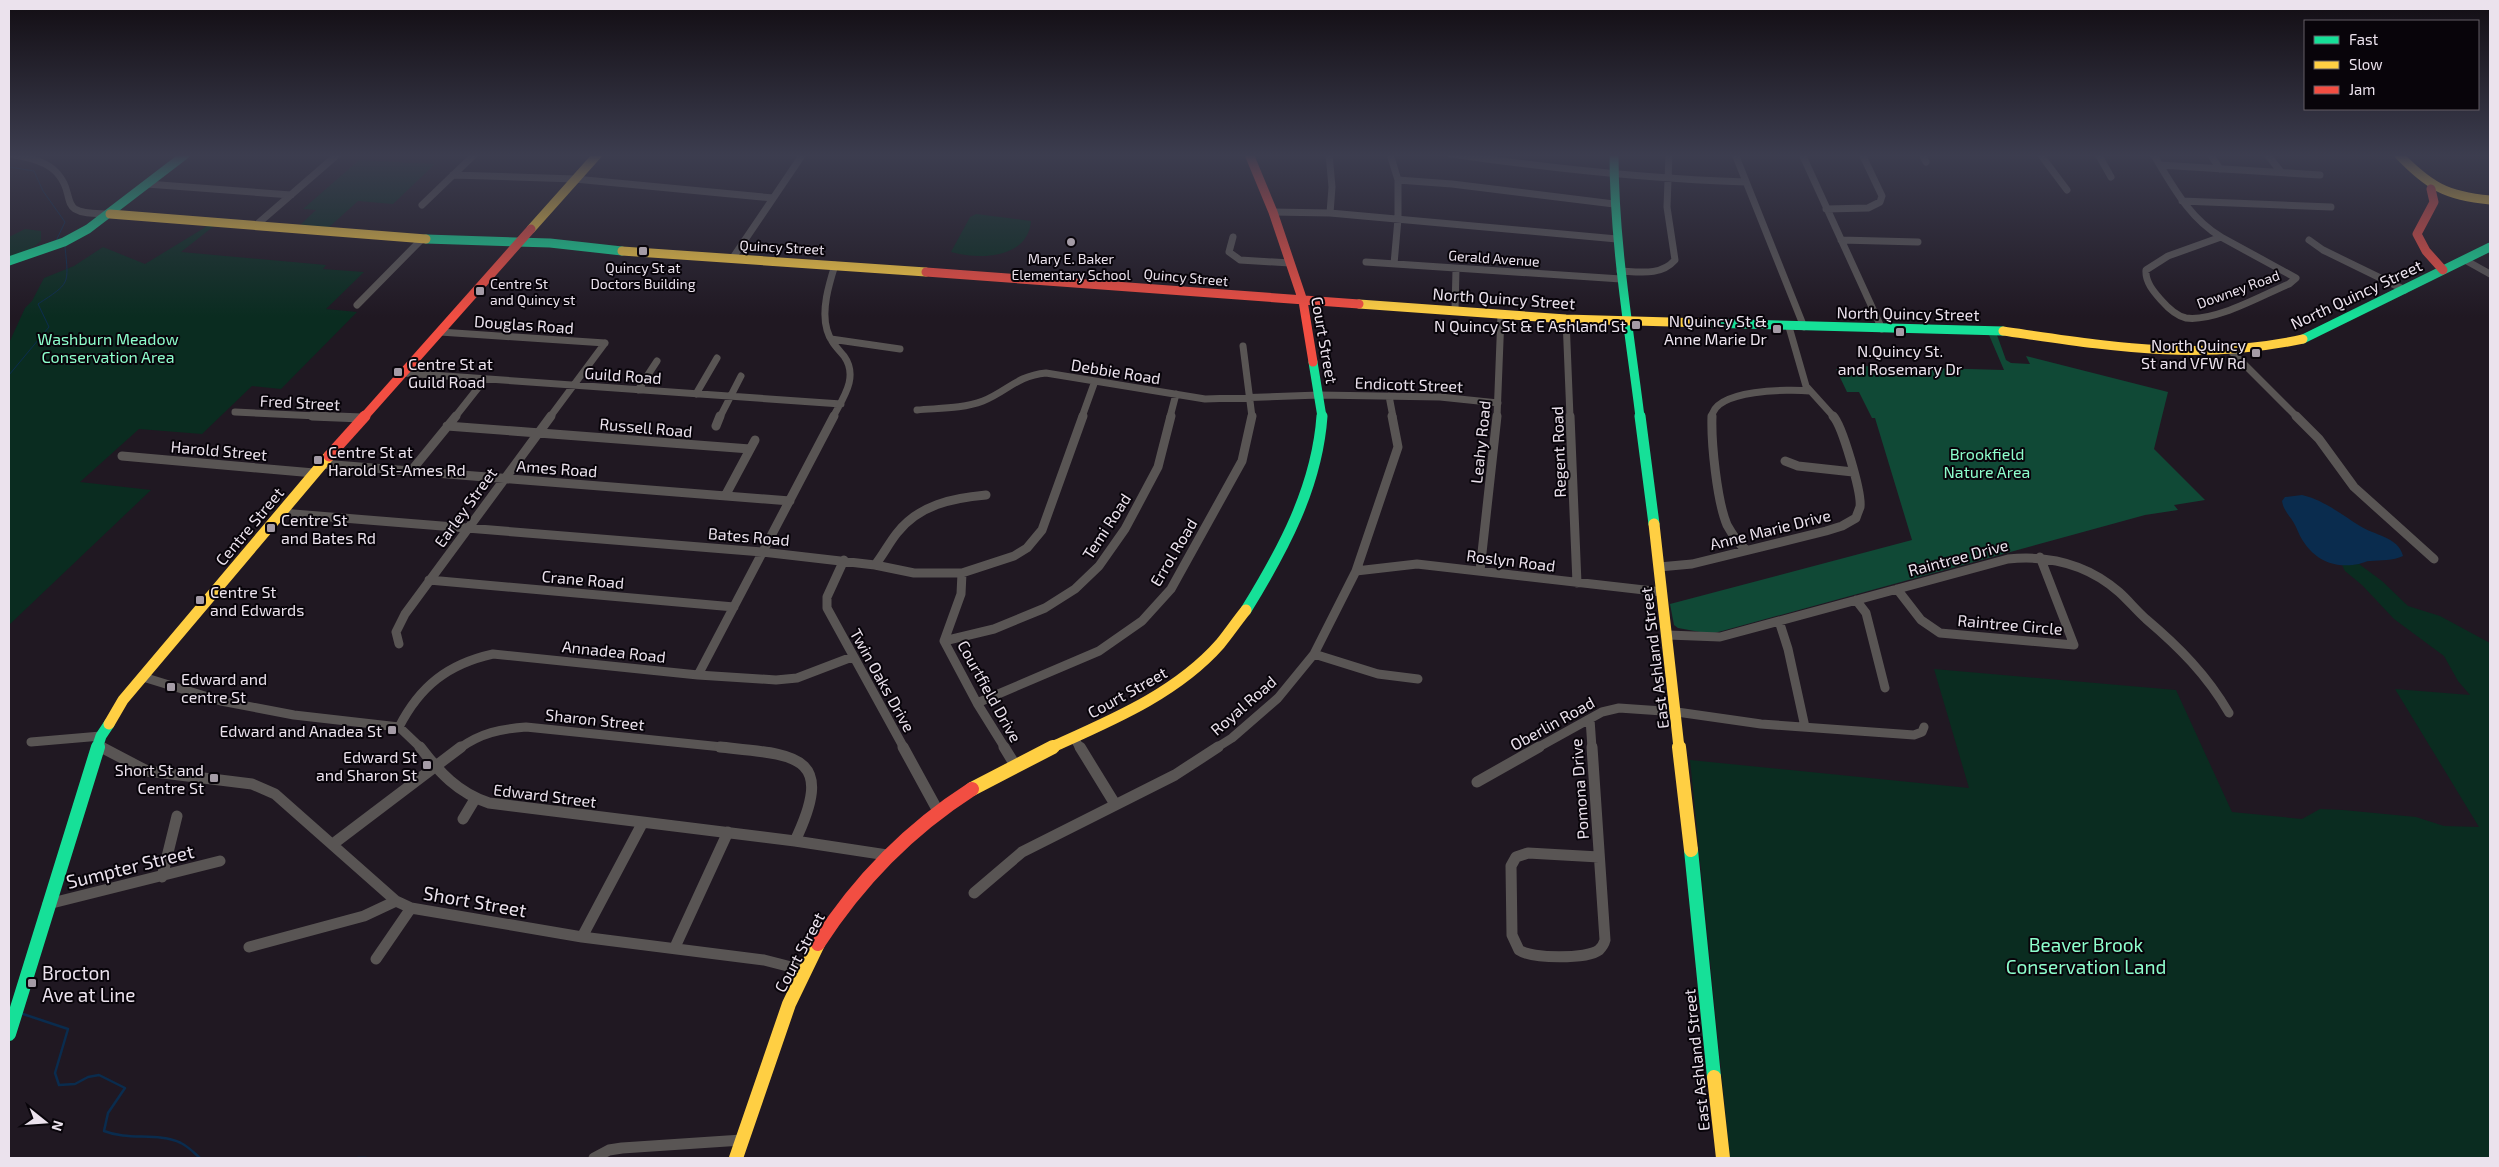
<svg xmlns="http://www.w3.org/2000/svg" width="2499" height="1167" viewBox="0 0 2499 1167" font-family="'Exo 2',sans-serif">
<rect width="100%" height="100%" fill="#201822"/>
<path fill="#0a2c20" d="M359,160L435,164L393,204L358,201L327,229L298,227L316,210L303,209Z
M976,214L1031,221C1028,259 979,260 951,252L970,217Z
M209,225L214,226L181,252L326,265L323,269L364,272L326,309L357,312L281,389L252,386L202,434L139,429L80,482L151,490L9,625V343L25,308L32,301L44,278L74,266L103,247L145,264Z
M25,229L41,231V241L27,252L9,257V237Z
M2359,564L2382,581L2408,606L2440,616L2490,643V1158H1730L1690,760L1969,788L1934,669L2176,690L2232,812L2302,819L2320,809L2343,810L2416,817L2444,826L2479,827L2395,689L2470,695L2458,681L2444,656L2394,619L2362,585L2345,571L2342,565Z"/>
<path fill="#104936" d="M1989,335H1997L2006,360L2011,363L2030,364L2026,356L2168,392L2154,449L2205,500L2174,505L2178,510L2145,515L1711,634L1678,628L1674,625L1670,604L1912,540L1875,418H1872L1859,392H1847L1836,369H1859V366L2004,370Z"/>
<path fill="#0a2c4e" d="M2302,495C2324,500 2342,515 2360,526C2373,535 2399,537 2403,556C2393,561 2381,560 2370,561C2366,561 2363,563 2359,564C2328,570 2307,555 2296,527C2292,517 2284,513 2282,501L2285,497Z"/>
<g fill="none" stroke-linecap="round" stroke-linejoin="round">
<path stroke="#0a2c4e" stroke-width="1" d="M9,167L34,171L43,191L65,222L56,241
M9,375L49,327L38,304C70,283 69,285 65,247"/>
<path stroke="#0a2c4e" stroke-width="2.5" d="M23,1014L68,1029L55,1073L59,1085L75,1084L88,1077L99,1075L125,1088L108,1113L104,1131C129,1141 157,1132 181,1143C189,1147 194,1153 200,1158
M358,1158H366"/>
<path stroke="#595554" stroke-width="7" d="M9,154C35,158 60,164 67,192C69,198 69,205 75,209C85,215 99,213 110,214
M1329,154L1332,187L1330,213
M1390,154L1398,180V219L1394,264
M1451,154C1548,168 1648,179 1746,182
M1735,154L1804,327
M1802,154L1882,329
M1922,154L1926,162
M2040,154L2067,190
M2098,154L2111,177
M2153,154C2173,186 2188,217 2221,237
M2210,154L2220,169
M2267,154L2281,172
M2160,165L2320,175
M453,175L575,179L773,198
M1398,180L1452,184L1614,204
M147,184L291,195
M2182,201L2331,207
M422,205L475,154
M1826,209L1868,208L1880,202L1882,196L1862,154
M1273,212L1330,213L1617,239
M255,226L338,154
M1233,237L1229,252L1240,260L1290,263
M2221,237L2296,278L2289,284C2262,295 2216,322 2186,318C2176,316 2168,308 2161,300C2154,292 2145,282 2146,270L2168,256Z
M1841,240L1918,242
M2309,240L2323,250L2405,290
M732,259L803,154
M2465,260L2490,274
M1366,262L1621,279
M1620,271C1640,272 1661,276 1675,260L1667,207L1669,154
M357,305L422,239
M1455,311L1456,269
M1566,319L1570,417
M1789,327L1806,386L1834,417
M440,332L605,343
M831,339L900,349
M1243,346L1252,417
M2232,352L2297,417
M403,373L841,404
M638,390L657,361
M696,394L717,358
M1389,396L1393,417
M917,410C939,408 962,409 983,401C1008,391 1016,376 1046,373L1205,399L1319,395L1440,397L1498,403
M235,412L339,417
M455,417L485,379
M550,417L605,343
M720,417L741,376
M833,417C843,398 859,377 844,356C837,348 830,341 827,330C821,310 829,284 835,265
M1082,417L1095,381
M1170,417L1176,394
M1497,417L1501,315
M1712,417C1714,389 1790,389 1810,391"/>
<path stroke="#595554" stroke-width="9" d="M312,416L362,418
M1570,416L1577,583
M1712,416C1711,443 1717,501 1727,525C1732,534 1738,543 1746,550
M2296,416L2319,439L2354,487L2434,559
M447,426L750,449
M716,426L720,416
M122,456L314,473
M1785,461L1798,466L1853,472
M322,464L790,501
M411,471L456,416
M725,496L755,440
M281,513L762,552L875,565L914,573H962L1014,556L1027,548L1042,530L1083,416
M844,560L827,597V608L904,748
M875,565C883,555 889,543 897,533C919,505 952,498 986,495
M1659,567L1692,564L1826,531L1842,526L1856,518C1857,514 1859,510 1860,507C1862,493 1842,425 1833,416
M1356,571L1417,564L1662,592
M1480,571L1497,416
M962,573L961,594L944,641L977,703L1005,748
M429,580L734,607
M1897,589L1921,620L1940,633L2074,645L2040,557
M1856,600L1866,613L1885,688
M1779,621L1788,649L1805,727
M1668,635L1720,637L2008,559C2049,555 2087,564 2119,592C2128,600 2136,610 2146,619C2179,647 2207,675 2229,713
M944,641L994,629L1045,608L1075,589L1099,566L1125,529L1158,467L1171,416
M399,644L396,632L405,614L551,416
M1314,654L1378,674L1418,679
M698,675L834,416
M143,677L221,701L294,715L399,727L421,748
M977,703L1099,651L1142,621L1171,589L1242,461L1252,416
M1590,719L1592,748
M399,727C420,686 448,664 493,654L698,675L776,680L797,678L852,657
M1074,738L1080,748
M31,742L101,736
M98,746L104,748
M460,748C481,733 500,729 526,727L732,748
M1216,748L1232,738L1278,698L1314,654L1356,571L1398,447L1392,416
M1537,748L1602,712L1619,708L1677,712L1761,724L1914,735L1922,732L1924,727"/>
<path stroke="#595554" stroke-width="11" d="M101,747L147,771L252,784L275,794L396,901L411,908L582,937L764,960L803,970
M420,747C439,772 458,793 489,803L795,841L887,855
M720,747C795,755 837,753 795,841
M903,747L938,811
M1004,747L1015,765
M1080,747L1115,804
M1592,747L1605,940C1604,944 1602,947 1599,950C1587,959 1532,959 1519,950L1512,935L1511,866L1516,857L1528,853L1599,857
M1477,782L1539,747
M463,819L475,799
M333,844L461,747
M162,877L177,816
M974,893L1022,852L1175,775L1218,747
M48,904L220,861
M582,937L643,822
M249,947L364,916L396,901
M675,947L728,832
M376,959L411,908
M594,1158L609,1150L622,1148L742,1140"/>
<path stroke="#16e098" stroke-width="9" d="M1614,154C1614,242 1629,329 1640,417
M426,239L550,243L622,251
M9,261L64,242L88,229L186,154
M1705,323L2003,331
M2303,339L2490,247
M1313,362L1322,417"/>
<path stroke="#16e098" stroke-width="11" d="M1640,416L1654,524
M1246,610C1283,550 1317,487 1322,416
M97,748L101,736L109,724"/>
<path stroke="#16e098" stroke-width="14" d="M1691,850L1714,1077
M9,1034L98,747"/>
<path stroke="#ffcf43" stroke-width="9" d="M2398,154C2429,186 2446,196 2490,200
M110,214L426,239
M531,229L598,154
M622,251L926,272
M1359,304L1566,319L1705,323
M2003,331C2108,346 2197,362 2303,339"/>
<path stroke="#ffcf43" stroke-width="11" d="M1654,524L1679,748
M109,724L123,700L329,456
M1050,748C1110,721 1176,694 1220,644C1229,633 1237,621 1246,610"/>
<path stroke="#ffcf43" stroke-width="14" d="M1679,747L1691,850
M972,789L1053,747
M1714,1077L1723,1158
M736,1158L789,1004L818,944"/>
<path stroke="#f24e42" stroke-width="9" d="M1249,154L1273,212L1303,301L1313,362
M2431,189L2434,202L2417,234L2426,251L2443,270
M926,272L1359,304
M364,417L531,229"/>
<path stroke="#f24e42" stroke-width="11" d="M329,456L365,416"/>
<path stroke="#f24e42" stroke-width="14" d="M818,944C859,880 908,830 972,789"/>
</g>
<linearGradient id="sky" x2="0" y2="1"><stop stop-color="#120d13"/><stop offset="0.49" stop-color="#3c3d4f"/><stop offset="1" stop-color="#3c3d4f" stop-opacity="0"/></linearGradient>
<rect width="2499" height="317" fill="url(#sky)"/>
<g fill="#a49ba6" stroke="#08040a" stroke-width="2">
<circle cx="1071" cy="242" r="5"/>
<rect x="638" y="246" width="10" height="10" rx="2.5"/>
<rect x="475" y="286" width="10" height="10" rx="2.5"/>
<rect x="1631" y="320" width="10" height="10" rx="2.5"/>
<rect x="1772" y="324" width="10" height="10" rx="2.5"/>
<rect x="1895" y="327" width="10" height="10" rx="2.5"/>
<rect x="2251" y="348" width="10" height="10" rx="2.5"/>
<rect x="393" y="367" width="10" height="10" rx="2.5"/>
<rect x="313" y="455" width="10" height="10" rx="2.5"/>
<rect x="266" y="523" width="10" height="10" rx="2.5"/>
<rect x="195" y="595" width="10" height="10" rx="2.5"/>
<rect x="166" y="682" width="10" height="10" rx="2.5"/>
<rect x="387" y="725" width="10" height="10" rx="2.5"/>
<rect x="422" y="760" width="10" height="10" rx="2.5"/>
<rect x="209" y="773" width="10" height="10" rx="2.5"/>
<rect x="27" y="978" width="10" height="10" rx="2.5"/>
</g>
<g text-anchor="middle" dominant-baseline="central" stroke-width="4" stroke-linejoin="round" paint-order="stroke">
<g font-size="14" fill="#ebe2ed" stroke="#08040a">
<text transform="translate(782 247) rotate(3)">Quincy Street</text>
<text transform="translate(1494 258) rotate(4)">Gerald Avenue</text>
<text transform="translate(1186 277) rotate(5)">Quincy Street</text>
<text transform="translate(2238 289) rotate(-20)">Downey Road</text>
</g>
<g font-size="14" fill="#ebe2ed" stroke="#08040a">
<text x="1071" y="258">Mary E. Baker<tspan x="1071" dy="16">Elementary School</tspan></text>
<text x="643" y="267">Quincy St at<tspan x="643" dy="16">Doctors Building</tspan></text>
<text x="490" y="283" text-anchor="start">Centre St<tspan x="490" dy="16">and Quincy st</tspan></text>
</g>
<g font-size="16" fill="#ebe2ed" stroke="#08040a">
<text transform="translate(2356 294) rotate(-25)">North Quincy Street</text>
<text transform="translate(1504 298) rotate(4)">North Quincy Street</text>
<text transform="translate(1908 313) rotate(1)">North Quincy Street</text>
<text transform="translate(524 324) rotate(4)">Douglas Road</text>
<text transform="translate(1325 340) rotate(80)">Court Street</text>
<text transform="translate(1116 371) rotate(9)">Debbie Road</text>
<text transform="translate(623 375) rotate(4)">Guild Road</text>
<text transform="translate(1409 384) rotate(2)">Endicott Street</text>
<text transform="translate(300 402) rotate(3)">Fred Street</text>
<text transform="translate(646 427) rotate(5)">Russell Road</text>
<text transform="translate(1480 442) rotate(-84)">Leahy Road</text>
<text transform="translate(219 450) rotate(5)">Harold Street</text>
<text transform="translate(1558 452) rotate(-92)">Regent Road</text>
<text transform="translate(557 468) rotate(4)">Ames Road</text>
<text transform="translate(465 507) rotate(-54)">Earley Street</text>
<text transform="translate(249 526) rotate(-50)">Centre Street</text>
<text transform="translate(1106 526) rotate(-57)">Temi Road</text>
<text transform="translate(1770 529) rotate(-14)">Anne Marie Drive</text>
<text transform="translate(749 536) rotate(5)">Bates Road</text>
<text transform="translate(1173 552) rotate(-59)">Errol Road</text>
<text transform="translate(1958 557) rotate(-15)">Raintree Drive</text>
<text transform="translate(1511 560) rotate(7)">Roslyn Road</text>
<text transform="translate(583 579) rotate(5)">Crane Road</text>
<text transform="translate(2010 624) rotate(5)">Raintree Circle</text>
<text transform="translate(614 651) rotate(6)">Annadea Road</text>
<text transform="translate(1654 658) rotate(-97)">East Ashland Street</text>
<text transform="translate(883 680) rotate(61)">Twin Oaks Drive</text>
<text transform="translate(990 691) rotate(61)">Courtfield Drive</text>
<text transform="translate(1127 692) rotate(-29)">Court Street</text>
<text transform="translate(1243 705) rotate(-41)">Royal Road</text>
<text transform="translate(595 719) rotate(6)">Sharon Street</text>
<text transform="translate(1552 723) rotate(-29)">Oberlin Road</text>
<text transform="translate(1579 789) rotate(-94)">Pomona Drive</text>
<text transform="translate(545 795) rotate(7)">Edward Street</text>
<text transform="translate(799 952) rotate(-62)">Court Street</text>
<text transform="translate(1696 1060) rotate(-96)">East Ashland Street</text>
</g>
<g font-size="16" fill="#ebe2ed" stroke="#08040a" text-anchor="end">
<text x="1767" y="320">N Quincy St &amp;<tspan x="1767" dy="18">Anne Marie Dr</tspan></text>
<text x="1626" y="325">N Quincy St &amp; E Ashland St</text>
<text x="2246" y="344">North Quincy<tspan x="2246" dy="18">St and VFW Rd</tspan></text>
<text x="1900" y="350" text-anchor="middle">N.Quincy St.<tspan x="1900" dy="18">and Rosemary Dr</tspan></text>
<text x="408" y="363" text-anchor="start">Centre St at<tspan x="408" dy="18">Guild Road</tspan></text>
<text x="328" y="451" text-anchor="start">Centre St at<tspan x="328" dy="18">Harold St-Ames Rd</tspan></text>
<text x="281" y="519" text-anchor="start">Centre St<tspan x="281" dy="18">and Bates Rd</tspan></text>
<text x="210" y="591" text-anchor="start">Centre St<tspan x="210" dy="18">and Edwards</tspan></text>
<text x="181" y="678" text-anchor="start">Edward and<tspan x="181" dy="18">centre St</tspan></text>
<text x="382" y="730">Edward and Anadea St</text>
<text x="417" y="756">Edward St<tspan x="417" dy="18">and Sharon St</tspan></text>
<text x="204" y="769">Short St and<tspan x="204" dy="18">Centre St</tspan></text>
</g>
<g font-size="16" fill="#8dfecc" stroke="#08040a">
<text x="108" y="338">Washburn Meadow<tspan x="108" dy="18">Conservation Area</tspan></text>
<text x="1987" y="453">Brookfield<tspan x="1987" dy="18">Nature Area</tspan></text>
</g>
<g font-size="19" fill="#ebe2ed" stroke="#08040a">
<text transform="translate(130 866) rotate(-14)">Sumpter Street</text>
<text transform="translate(475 901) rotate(10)">Short Street</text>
</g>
<g font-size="19" fill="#8dfecc" stroke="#08040a">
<text x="2086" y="944">Beaver Brook<tspan x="2086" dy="22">Conservation Land</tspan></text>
</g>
<g font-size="19" fill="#ebe2ed" stroke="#08040a" text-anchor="start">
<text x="42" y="972">Brocton<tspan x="42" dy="22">Ave at Line</tspan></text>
</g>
</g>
<rect width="2499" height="1167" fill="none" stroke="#ebe2ed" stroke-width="20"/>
<rect x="2304" y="20" width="175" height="90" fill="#08040a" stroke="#635d65"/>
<rect x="2314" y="36" width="25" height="8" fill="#16e098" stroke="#635d65"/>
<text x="2349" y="45" font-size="15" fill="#ebe2ed">Fast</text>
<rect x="2314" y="61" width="25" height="8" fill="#ffcf43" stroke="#635d65"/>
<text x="2349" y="70" font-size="15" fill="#ebe2ed">Slow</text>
<rect x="2314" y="86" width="25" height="8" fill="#f24e42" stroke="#635d65"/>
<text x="2349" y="95" font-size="15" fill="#ebe2ed">Jam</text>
<g transform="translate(45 1122) rotate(107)" stroke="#08040a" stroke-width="4" paint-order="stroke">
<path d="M0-4L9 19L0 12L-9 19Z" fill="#ebe2ed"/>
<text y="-8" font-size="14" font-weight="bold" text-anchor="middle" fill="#ebe2ed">N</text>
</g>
</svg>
